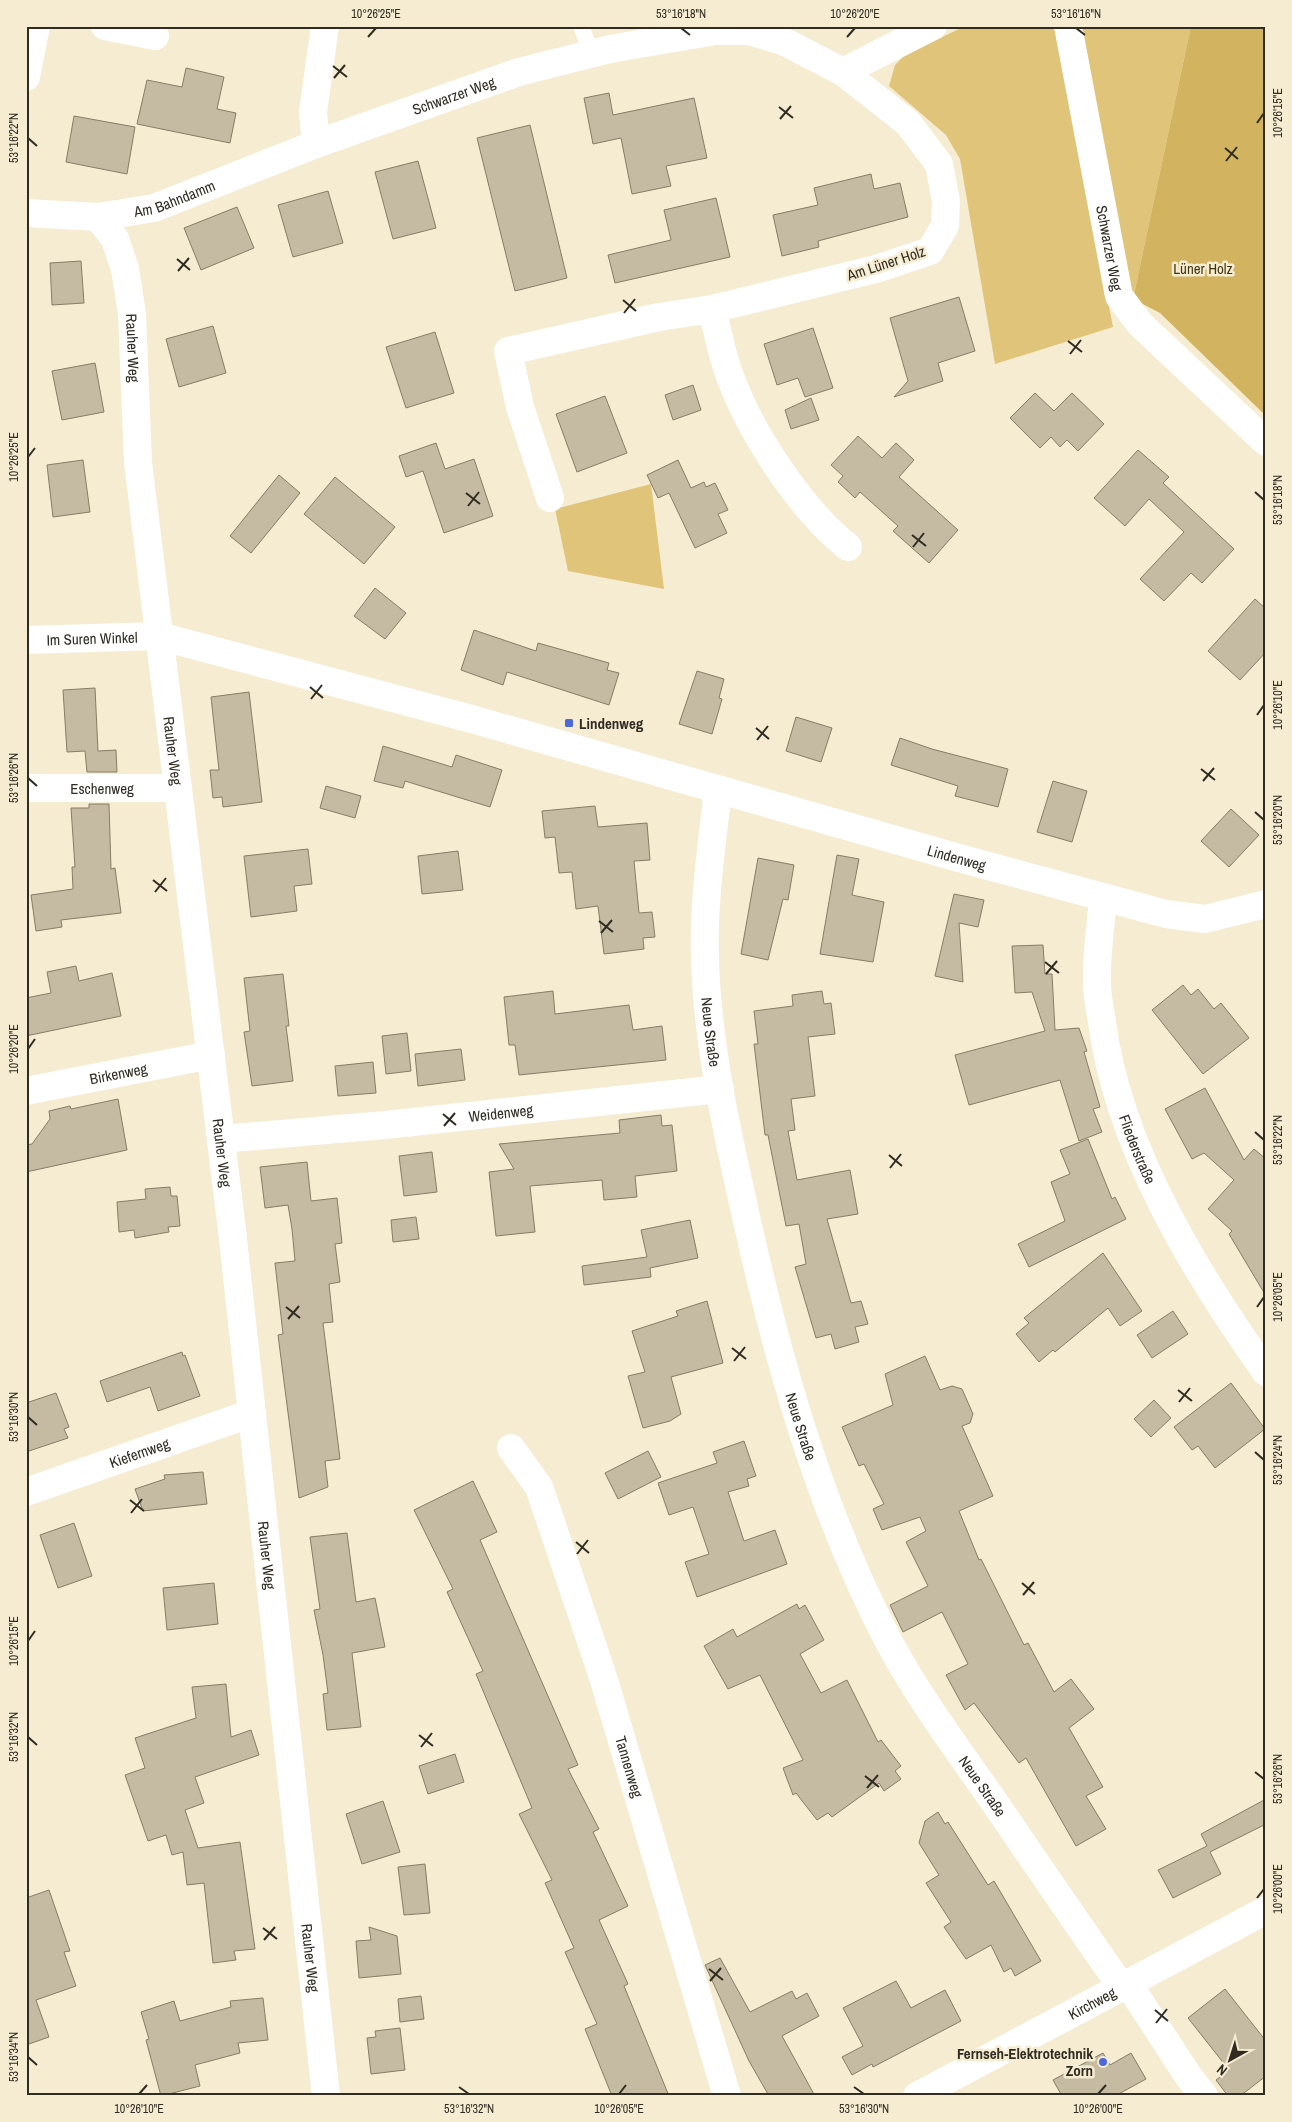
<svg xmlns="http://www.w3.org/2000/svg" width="1292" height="2122" viewBox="0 0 1292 2122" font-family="'Archivo Narrow',sans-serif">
<rect width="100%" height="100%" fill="#f6ecd2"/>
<path fill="#e0c47a" d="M965,26H1054L1113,327L995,364L960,159L946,135L889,86L895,65L905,55Z
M1077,26H1191L1133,299Z
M651,484L664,589L568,571L555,509Z"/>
<path fill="#d1b360" d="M1191,26H1266V416L1160,313L1133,299Z"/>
<path fill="#c4bba2" stroke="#867d66" d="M186,68L224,77L217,109L236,113L230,143L137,124L147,80L182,87Z
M609,93L613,115L694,98L707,158L666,166L671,186L632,194L621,138L593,144L584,98Z
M74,116L135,127L127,174L66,162Z
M530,125L567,278L515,291L477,138Z
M418,161L436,228L393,239L375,172Z
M871,174L874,189L900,183L908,217L818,241L819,247L782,256L773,215L818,205L814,188Z
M328,191L343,243L293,257L278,205Z
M716,198L730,257L615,283L608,255L671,240L664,210Z
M237,207L254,248L201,270L184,228Z
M81,261L84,303L52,305L50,263Z
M959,297L975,351L938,363L943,381L894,397L908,381L890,318Z
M213,326L226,373L179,387L166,339Z
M813,328L833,388L805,397L798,378L777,385L764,344Z
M435,332L454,393L406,408L386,347Z
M95,363L104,412L62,420L52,371Z
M693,385L701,410L673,420L665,395Z
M1035,393L1054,411L1072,393L1104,424L1078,451L1067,440L1060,447L1051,437L1040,448L1010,418Z
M605,396L627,453L577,472L556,414Z
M811,398L819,420L791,429L785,410Z
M858,436L882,458L896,443L914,460L899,477L958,530L929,563L893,531L898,526L860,492L855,498L838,482L843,476L831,465Z
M436,443L445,469L474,459L493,516L444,533L423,471L406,477L399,456Z
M1138,450L1169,477L1163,483L1234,549L1202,583L1191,573L1164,601L1140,579L1184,532L1149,499L1125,526L1094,498Z
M83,460L90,512L53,517L47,465Z
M678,460L691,488L704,482L706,487L715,483L728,510L718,514L727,533L695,548L669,493L658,498L647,475Z
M279,475L300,493L251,553L230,536Z
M335,477L395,527L364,564L304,514Z
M375,588L406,613L385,639L354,616Z
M1255,599L1266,609V652L1240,680L1208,651Z
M474,630L536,651L538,643L609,663L607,670L619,673L609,705L507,672L503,685L461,670Z
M697,671L724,679L719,698L722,699L712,734L679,724Z
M95,688L98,751L116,750L117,772H87L85,751L67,752L63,690Z
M249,692L262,802L223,807L222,797L213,798L210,770H219L211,697Z
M796,717L832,728L821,762L786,751Z
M900,738L932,749L1008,769L998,807L955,796L958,786L891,765Z
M383,746L452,767L456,755L502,770L490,807L405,781L403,788L374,781Z
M1053,781L1087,791L1072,842L1037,832Z
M326,786L361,796L355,818L320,808Z
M89,804H109L111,869L115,868L121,913L61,920L62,927L36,931L31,895L73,889L72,867H75L71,808H89Z
M595,806L598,827L647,823L650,860L634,861L639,913L652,912L655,937L643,938L644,949L604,954L598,906L576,909L572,872L559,873L555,837L545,838L542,811Z
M1231,809L1259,835L1229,867L1201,841Z
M308,849L312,884L294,886L297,911L251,917L244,856Z
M458,851L463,890L422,894L418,856Z
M837,855L859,859L852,895L884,902L873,962L820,954Z
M758,858L794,865L788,900L783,899L768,960L741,954Z
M954,894L984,900L978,927L959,923L963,982L935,976Z
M1043,945L1045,974H1052L1055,1030L1079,1028L1087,1051L1084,1052L1100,1107L1093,1109L1102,1132L1079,1141L1060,1080L969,1105L955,1055L1045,1031L1032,992L1015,993L1012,946Z
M76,966L79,981L112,973L121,1016L26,1036V998L51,993L47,972Z
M283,974L289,1026H286L293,1081L252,1086L244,1032L250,1031L244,978Z
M1183,985L1191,995L1198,989L1214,1009L1221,1003L1249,1038L1203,1074L1152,1010Z
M553,991L555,1014L629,1005L633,1030L662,1026L666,1060L519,1075L515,1045H509L504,997Z
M822,991L824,1004L831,1003L835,1034L808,1037L815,1096L791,1099L795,1130L788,1131L797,1180L850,1170L858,1214L827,1219L851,1303L861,1301L868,1324L855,1327L859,1342L835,1349L831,1334L816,1338L795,1267L806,1264L799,1224L786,1226L768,1135H765L754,1044H758L754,1011L793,1006L792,995Z
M407,1033L411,1071L386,1074L382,1036Z
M461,1049L465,1080L418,1086L415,1054Z
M373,1062L376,1093L338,1096L335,1066Z
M1205,1088L1244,1160L1254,1149L1266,1159V1296L1229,1234L1232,1231L1208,1209L1234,1180L1204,1153L1192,1159L1165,1109Z
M118,1099L127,1150L26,1172V1145L32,1144L50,1119L49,1111L70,1106L71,1109Z
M661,1115L662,1126L672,1125L677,1171L635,1176L637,1197L604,1200L602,1180L530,1186L535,1232L496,1236L489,1172L514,1169L499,1144L620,1133L619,1120Z
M1088,1139L1112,1199L1115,1197L1126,1219L1029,1267L1018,1244L1065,1221L1051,1182L1070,1174L1060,1150Z
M432,1152L437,1192L404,1196L399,1156Z
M307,1162L311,1201L337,1198L342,1243L335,1244L340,1282L329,1284L333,1322L323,1323L340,1459L325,1461L328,1487L299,1498L278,1335L283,1334L275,1263L295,1261L292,1229L288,1205L265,1208L260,1167Z
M170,1187L171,1196H177L180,1226L168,1227L169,1232L135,1238L134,1230L119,1232L117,1202L146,1199L145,1189Z
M416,1217L419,1239L393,1242L391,1220Z
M690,1220L698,1258L650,1268L651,1277L584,1285L582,1266L647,1257L641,1230Z
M1103,1253L1142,1311L1120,1326L1108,1308L1055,1352L1053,1350L1039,1362L1016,1334L1029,1323L1024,1318Z
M707,1301L723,1363L671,1377L681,1414L670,1421L643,1428L628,1376L645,1372L632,1331L678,1316L676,1311Z
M1173,1311L1188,1334L1152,1358L1137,1335Z
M182,1352L183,1356L185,1355L200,1396L158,1411L150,1387L107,1402L100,1381Z
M925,1356L940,1390L952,1386L962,1389L973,1414L970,1423L962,1426L993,1496L959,1511L979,1560L981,1559L1024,1645L1028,1643L1054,1692L1071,1679L1094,1709L1069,1728L1103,1787L1086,1796L1106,1829L1076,1846L1026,1758L1019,1763L974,1703L965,1710L946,1675L968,1664L942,1612L903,1632L890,1605L928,1586L906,1542L926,1531L920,1517L882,1530L873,1509L884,1504L864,1464L859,1466L842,1427L893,1405L885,1374Z
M1231,1383L1265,1429L1215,1468L1198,1446L1192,1450L1174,1427Z
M56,1393L69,1427L64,1429L68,1438L26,1452V1403Z
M1154,1400L1171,1418L1151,1437L1134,1419Z
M744,1441L756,1476L747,1479L749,1486L728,1492L744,1541L775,1530L787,1564L697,1597L685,1562L709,1554L693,1507L669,1515L658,1483L717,1463L713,1452Z
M648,1451L661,1477L618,1499L605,1473Z
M203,1472L207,1504L143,1511L135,1489L165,1479L164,1475Z
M473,1481L497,1532L480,1540L578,1765L568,1769L599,1829L593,1832L628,1906L599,1920L628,1984L624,1986L669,2096H612L585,2029L597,2024L565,1952L574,1948L545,1883L552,1880L519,1814L532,1808L476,1674L483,1671L447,1592L453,1589L414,1510Z
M74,1523L92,1576L58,1588L40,1535Z
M347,1533L356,1602L375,1598L385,1647L352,1653L361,1727L327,1730L323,1694L328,1693L323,1655L314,1610L320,1609L310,1537Z
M214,1583L218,1624L167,1630L163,1588Z
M797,1604L799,1609L805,1605L824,1640L800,1654L821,1693L847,1680L878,1742L881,1740L901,1766L895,1771L901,1779L884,1791L879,1783L832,1817L828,1813L817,1820L796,1793L793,1795L783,1768L803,1760L760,1675L728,1689L704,1646L733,1629L737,1637Z
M226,1684L231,1737L251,1730L259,1755L195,1777L204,1803L185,1810L198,1848L240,1842L255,1949L234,1951L236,1960L213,1963L204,1883L187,1885L183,1852L172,1855L166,1835L148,1841L125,1775L145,1768L135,1738L196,1718L192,1687Z
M455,1754L464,1782L428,1794L419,1766Z
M1266,1799V1824L1210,1852L1221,1874L1173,1898L1158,1870L1207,1846L1201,1834Z
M383,1801L400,1852L362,1864L346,1814Z
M938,1812L945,1824L948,1822L988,1885L994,1881L1041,1961L1015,1976L1011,1968L1004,1972L991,1945L966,1959L944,1927L951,1922L926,1883L939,1875L919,1843L925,1821Z
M425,1864L430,1913L404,1915L398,1867Z
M49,1890L70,1951L64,1952L76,1986L36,2000L49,2037L26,2045V1898Z
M369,1927L397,1936L401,1974L359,1978L356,1941L371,1940Z
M720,1958L750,2012L792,1991L796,1999L807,1993L819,2016L782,2036L815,2096H769L749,2061L705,1965Z
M896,1981L911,2008L945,1990L961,2021L873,2067L872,2064L852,2075L842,2057L863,2046L843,2008Z
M1225,1989L1266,2041V2076L1240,2096H1228L1216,2080L1229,2070L1188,2018Z
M421,1996L424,2019L400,2022L398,1999Z
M263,1998L268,2040L238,2043L240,2053L195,2065L200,2086L161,2096L146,2040L149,2039L141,2012L174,2001L180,2021L231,2007L230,2001Z
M400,2028L405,2070L371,2074L367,2038L376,2037L375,2031Z
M1103,2053L1110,2065L1131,2053L1146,2079L1115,2096H1062L1053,2080Z"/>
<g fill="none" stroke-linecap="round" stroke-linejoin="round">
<path stroke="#fff" stroke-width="16" d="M581,26L592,54"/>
<g stroke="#fff" stroke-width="28">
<path d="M105,26L155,36"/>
<path id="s1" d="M1068,26L1119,296L1140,324L1266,442"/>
<path d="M843,72L933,26"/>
<path d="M26,77L36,26"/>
<path d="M316,144L313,112L325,26"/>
<path id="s2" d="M26,213L98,217L154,208L316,144L519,72L610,49L715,31H749L783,41L843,72L908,123L939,164L946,201L945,226L930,251L876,269L712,309L659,317L508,351L520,407L550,498"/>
<path id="s3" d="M98,217L115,239L125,269L132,314L138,462L232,1230L326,2096"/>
<path d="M712,309C717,329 721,349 727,368C748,429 798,507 848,547"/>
<path id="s4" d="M26,640L159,636L468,718L966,860L1166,914L1205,919L1266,904"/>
<path id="s5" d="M26,788H178"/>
<path id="s6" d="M718,789C712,846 703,901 705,958C707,1035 723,1114 740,1189C773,1343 815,1500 888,1640C916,1693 953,1743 988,1793C1032,1857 1076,1922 1121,1986"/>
<path id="s7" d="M1103,897C1101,926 1096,955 1097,984C1097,996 1100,1009 1102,1022C1118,1146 1194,1271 1266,1372"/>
<path id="s8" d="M26,1091L211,1055"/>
<path id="s9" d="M221,1139L385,1125L720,1089"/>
<path id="s10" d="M511,1448L539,1487L555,1534L604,1680L727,2096"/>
<path id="s11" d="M26,1492L252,1413"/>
<path d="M1127,1982L1189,2077L1204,2096"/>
<path id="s12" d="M917,2096L1266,1910"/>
</g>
</g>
<path fill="none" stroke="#302c22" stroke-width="2" d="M681,28L690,35M1076,28L1085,35M368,37L376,28M847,37L855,28M333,66L347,77M334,78L345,65M779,107L793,118M780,119L791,106M1257,123L1264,113M28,138L37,146M1225,148L1238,159M1226,161L1237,147M177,259L190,270M178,271L189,258M623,300L636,311M624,313L635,299M1068,341L1082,352M1070,354L1081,340M28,457L35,448M1255,492L1264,500M466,493L480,504M468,506L479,492M912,535L926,546M913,547L924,533M310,687L323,698M311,699L322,685M1257,715L1264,705M756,728L769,739M757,740L768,726M1201,769L1215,780M28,778L37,786M1203,781L1214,768M1255,812L1264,820M153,880L167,891M155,892L166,878M599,921L613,932M601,933L612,920M1045,962L1059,973M1046,974L1057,961M28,1049L35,1039M443,1114L456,1125M444,1126L455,1113M1255,1132L1264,1140M889,1155L902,1166M890,1168L901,1154M286,1307L300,1318M1257,1307L1264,1297M288,1319L299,1306M732,1348L746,1359M734,1361L745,1347M1178,1390L1192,1401M1179,1402L1190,1388M28,1417L37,1425M1255,1452L1264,1460M130,1500L144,1511M131,1513L142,1499M576,1542L589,1553M577,1554L588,1540M1022,1583L1035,1594M1023,1595L1034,1582M28,1641L35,1631M419,1735L433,1746M28,1737L37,1745M421,1747L432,1733M1255,1772L1264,1779M865,1776L879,1787M867,1788L878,1775M1257,1898L1264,1889M263,1928L277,1939M264,1940L275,1927M709,1969L723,1980M710,1981L721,1968M1155,2010L1168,2021M1156,2023L1167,2009M28,2057L37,2065M459,2087L469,2094M854,2087L864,2094M139,2094L147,2085M619,2094L626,2085M1098,2094L1106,2085"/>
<g fill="#4d68dd" stroke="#f6ecd2" stroke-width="2">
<rect x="564" y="718" width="10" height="10" rx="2.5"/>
<circle cx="1103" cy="2062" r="5"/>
</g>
<g text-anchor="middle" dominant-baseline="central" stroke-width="5" stroke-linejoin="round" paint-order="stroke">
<g font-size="15" fill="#302c22" stroke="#f6ecd2">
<text stroke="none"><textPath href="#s2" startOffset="449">Schwarzer Weg</textPath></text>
<text stroke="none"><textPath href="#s2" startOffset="151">Am Bahndamm</textPath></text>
<text stroke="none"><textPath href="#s1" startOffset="226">Schwarzer Weg</textPath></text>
<text transform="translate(886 263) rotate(-18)">Am Lüner Holz</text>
<text stroke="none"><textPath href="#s3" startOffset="139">Rauher Weg</textPath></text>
<text stroke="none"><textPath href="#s4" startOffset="66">Im Suren Winkel</textPath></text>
<text stroke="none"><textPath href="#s3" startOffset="544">Rauher Weg</textPath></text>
<text stroke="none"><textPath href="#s5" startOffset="76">Eschenweg</textPath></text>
<text stroke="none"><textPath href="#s4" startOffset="961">Lindenweg</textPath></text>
<text stroke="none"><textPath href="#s6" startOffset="244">Neue Straße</textPath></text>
<text stroke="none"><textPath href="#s8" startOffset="94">Birkenweg</textPath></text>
<text stroke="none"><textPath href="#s9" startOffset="281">Weidenweg</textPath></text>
<text stroke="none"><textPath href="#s7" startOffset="258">Fliederstraße</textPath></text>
<text stroke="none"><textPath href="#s3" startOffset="949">Rauher Weg</textPath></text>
<text stroke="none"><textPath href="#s6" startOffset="649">Neue Straße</textPath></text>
<text stroke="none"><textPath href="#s11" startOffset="120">Kiefernweg</textPath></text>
<text stroke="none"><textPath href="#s3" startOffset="1354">Rauher Weg</textPath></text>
<text stroke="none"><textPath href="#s10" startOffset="342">Tannenweg</textPath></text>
<text stroke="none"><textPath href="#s6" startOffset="1054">Neue Straße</textPath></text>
<text stroke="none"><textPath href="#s3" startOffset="1759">Rauher Weg</textPath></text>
<text stroke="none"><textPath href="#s12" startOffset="198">Kirchweg</textPath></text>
</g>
<g font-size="15" fill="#423611" stroke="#f6ecd2">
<text x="1203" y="268">Lüner Holz</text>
</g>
<g font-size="15" font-weight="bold" fill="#302c22" stroke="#f6ecd2" text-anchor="start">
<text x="579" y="723">Lindenweg</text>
<text x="1093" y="2053" text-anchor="end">Fernseh-Elektrotechnik<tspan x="1093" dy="17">Zorn</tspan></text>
</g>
</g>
<rect width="1292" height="2122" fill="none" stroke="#f6ecd2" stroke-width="55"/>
<g transform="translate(1230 2060) rotate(219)" stroke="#f6ecd2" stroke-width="4" paint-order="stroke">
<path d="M0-4L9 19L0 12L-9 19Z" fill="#302c22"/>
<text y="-8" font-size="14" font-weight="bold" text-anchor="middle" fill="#302c22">N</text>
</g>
<rect x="28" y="28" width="1236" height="2066" fill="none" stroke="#302c22" stroke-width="2"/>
<g font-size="12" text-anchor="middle" fill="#302c22">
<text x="376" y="18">10°26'25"E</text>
<text x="681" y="18">53°16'18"N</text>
<text x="855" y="18">10°26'20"E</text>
<text x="1076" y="18">53°16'16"N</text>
<text transform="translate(1278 113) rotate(-90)" y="4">10°26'15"E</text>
<text transform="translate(14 138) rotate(-90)" y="4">53°16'22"N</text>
<text transform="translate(14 457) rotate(-90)" y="4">10°26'25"E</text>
<text transform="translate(1278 500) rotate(-90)" y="4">53°16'18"N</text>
<text transform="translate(1278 705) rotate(-90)" y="4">10°26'10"E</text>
<text transform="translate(14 778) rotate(-90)" y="4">53°16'26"N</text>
<text transform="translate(1278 820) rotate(-90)" y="4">53°16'20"N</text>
<text transform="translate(14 1049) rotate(-90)" y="4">10°26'20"E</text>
<text transform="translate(1278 1140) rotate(-90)" y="4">53°16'22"N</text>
<text transform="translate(1278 1297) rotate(-90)" y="4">10°26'05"E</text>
<text transform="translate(14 1417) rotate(-90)" y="4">53°16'30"N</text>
<text transform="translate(1278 1460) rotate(-90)" y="4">53°16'24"N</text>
<text transform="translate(14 1641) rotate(-90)" y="4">10°26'15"E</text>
<text transform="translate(14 1737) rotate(-90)" y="4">53°16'32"N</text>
<text transform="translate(1278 1779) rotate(-90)" y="4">53°16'26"N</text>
<text transform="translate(1278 1889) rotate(-90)" y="4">10°26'00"E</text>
<text transform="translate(14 2057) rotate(-90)" y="4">53°16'34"N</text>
<text x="139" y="2113">10°26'10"E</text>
<text x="469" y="2113">53°16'32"N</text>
<text x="619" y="2113">10°26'05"E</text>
<text x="864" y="2113">53°16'30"N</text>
<text x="1098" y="2113">10°26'00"E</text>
</g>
</svg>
